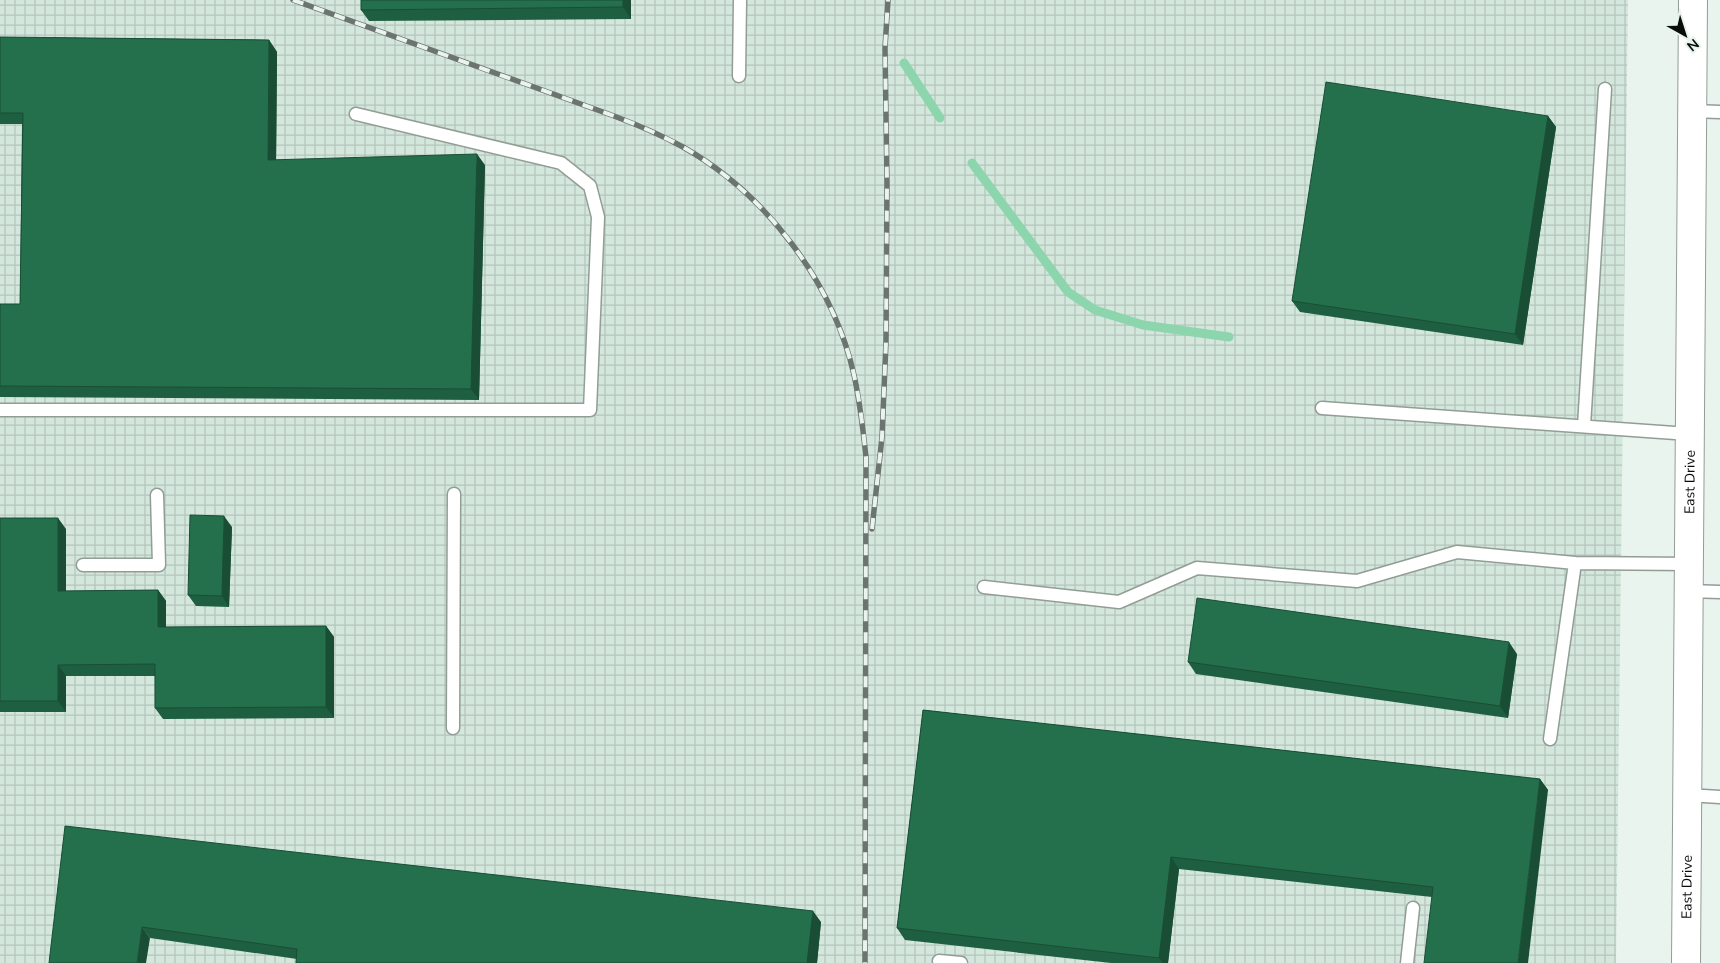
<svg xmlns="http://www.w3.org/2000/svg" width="1720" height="963" viewBox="0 0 1720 963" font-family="'Nunito Sans',sans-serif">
<defs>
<pattern id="industrial-grid" width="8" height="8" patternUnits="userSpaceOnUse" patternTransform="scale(1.25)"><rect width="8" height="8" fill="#d4e7dc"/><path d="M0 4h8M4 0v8" fill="none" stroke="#b5c5bb"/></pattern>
</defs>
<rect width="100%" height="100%" fill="#e8f4ed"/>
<path fill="url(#industrial-grid)" d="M0,0H1628L1616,963H0Z"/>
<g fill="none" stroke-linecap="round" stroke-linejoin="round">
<path stroke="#8cd5ad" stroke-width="9" d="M904,63L940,118
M972,163L1068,292L1095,310L1143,325L1229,337"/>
<g stroke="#929d96" stroke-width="15">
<path id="service" d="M739,76L740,0
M1692,111L1720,112
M1322,408L1689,434
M0,410H590L598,217L590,186L561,163L356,114
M1584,426L1605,89
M83,565H159L157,495
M984,587L1119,602L1197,568L1357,581L1457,552L1575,563L1689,564
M1688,591L1720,592
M453,728L454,494
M1550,739L1575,563
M1687,795L1720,797
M939,961L961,963
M1407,963L1413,908"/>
</g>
<g stroke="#929d96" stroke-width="30">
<g id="tertiary">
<path id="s1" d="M1686,963L1693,0"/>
</g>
</g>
<use href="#service" stroke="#fff" stroke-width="12"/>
<use href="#tertiary" stroke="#fff" stroke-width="28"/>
<g stroke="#6c746f" stroke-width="5.5">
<path id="rail" d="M293,0L614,116C638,125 661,135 683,147C766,194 833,282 854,375C860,402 863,429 866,457L865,963
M872,529L882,437L886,342L887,183L885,48L888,0"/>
</g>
<use href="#rail" stroke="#e8f4ed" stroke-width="4" stroke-dasharray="11" stroke-linecap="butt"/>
</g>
<path fill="#1f5f41" d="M361,0H631V19L369,21L361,10Z
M0,37L269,40L277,52L276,160L485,165L479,400L0,397V304H20L22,124H0Z
M1548,116L1556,127L1523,345L1300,312L1292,301Z
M0,518L66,529V591L158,590L166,601V627L326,626L334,637V718L163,719L155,708V676H66V712H0Z
M232,527L229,607L196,606L188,595Z
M1517,654L1508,718L1196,674L1188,662Z
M923,710L1540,779L1548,790L1432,897L1179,869L1168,963H1111L905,940L897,928Z
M65,826L821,922L817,963H296L297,959L150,938Z"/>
<path fill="#194e35" d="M623,0H631V19L623,7Z
M269,40L277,52L276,172L268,160Z
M1548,116L1556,127L1523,345L1515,334Z
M477,154L485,165L479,400L471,389Z
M224,516L232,527L229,607L222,596Z
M58,518L66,529V602L58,591Z
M158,590L166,601V638L158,627Z
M326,626L334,637V718L326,707Z
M1509,642L1517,654L1508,718L1500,706Z
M58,665L66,676V712L58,701Z
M1540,779L1548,790L1528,963H1518Z
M1171,857L1179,869L1168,963H1163L1159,958Z
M813,911L821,922L817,963H807Z
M142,927L150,938L146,963H137Z"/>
<path fill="#246f4c" stroke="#194e35" d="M361,0H623V7L361,10Z
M0,37L269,40L268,160L477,154L471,389L0,386V304H20L23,113H0Z
M1326,82L1548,116L1515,334L1292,301Z
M190,515L224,516L222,596L188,595Z
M0,518H58V591L158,590V627L326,626V707L155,708V664L58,665V701H0Z
M1197,598L1509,642L1500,706L1188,662Z
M923,710L1540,779L1518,963H1424L1433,887L1171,857L1159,958L897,928Z
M65,826L813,911L807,963H296L297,949L142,927L137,963H49Z"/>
<g text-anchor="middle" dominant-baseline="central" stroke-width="5" stroke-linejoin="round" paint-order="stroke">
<g font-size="14" fill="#090d0a" stroke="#e8f4ed">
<text stroke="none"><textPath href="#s1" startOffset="481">East Drive</textPath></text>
<text stroke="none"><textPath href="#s1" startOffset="76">East Drive</textPath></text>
</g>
</g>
<g transform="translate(1685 35) rotate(141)" stroke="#e8f4ed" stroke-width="4" paint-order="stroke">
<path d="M0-4L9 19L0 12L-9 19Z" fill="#090d0a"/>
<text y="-8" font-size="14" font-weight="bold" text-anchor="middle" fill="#090d0a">N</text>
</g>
</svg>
